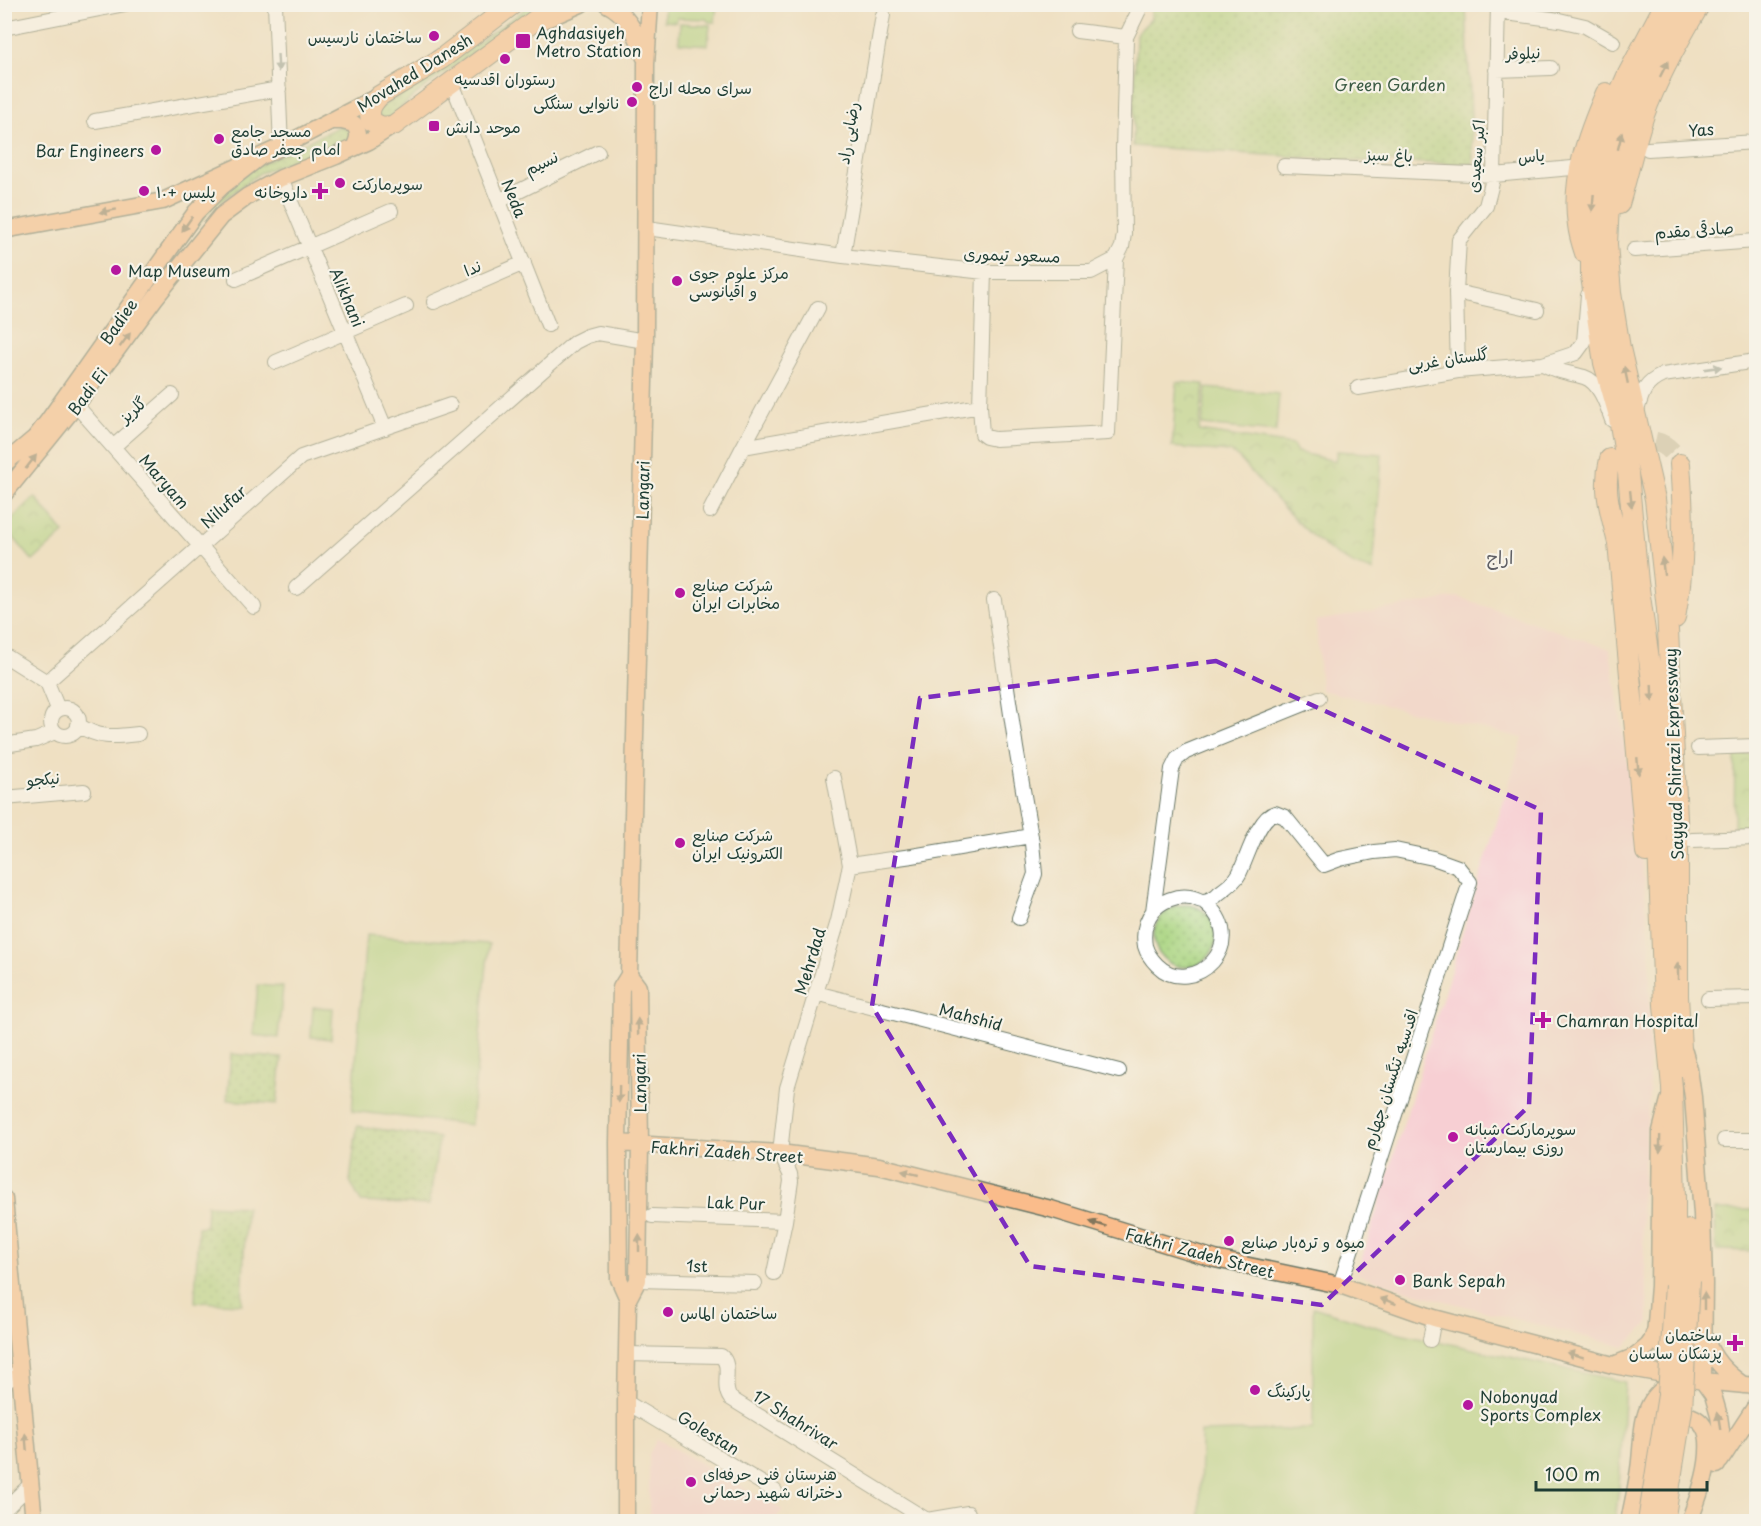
<svg xmlns="http://www.w3.org/2000/svg" width="1761" height="1526" viewBox="0 0 1761 1526" font-family="'Playpen Sans','Playpen Sans Arabic',sans-serif">
<defs>
<pattern id="grass-dots" width="8" height="8" patternUnits="userSpaceOnUse" patternTransform="scale(1.5)"><rect width="8" height="8" fill="#aad582"/><path d="M2 2h.1M6 6h.1" fill="none" stroke="#8aae6b" stroke-width="1.8" stroke-linecap="round"/></pattern>
<pattern id="park-crowns" width="20" height="18" patternUnits="userSpaceOnUse" patternTransform="scale(1.5)"><rect width="20" height="18" fill="#aad582"/><path d="M2 6a3 3 0 1 1 6 0M12 15a3 3 0 1 1 6 0" fill="none" stroke="#8aae6b"/></pattern>
</defs>
<rect width="100%" height="100%" fill="#f7f3e8"/>
<filter id="ink" filterUnits="userSpaceOnUse"><feTurbulence type="fractalNoise" baseFrequency=".0167" numOctaves="2"/><feDisplacementMap in="SourceGraphic" scale="12" xChannelSelector="R" yChannelSelector="G"/><feConvolveMatrix kernelMatrix="1 2 1 2 8 2 1 2 1" color-interpolation-filters="sRGB"/></filter>
<filter id="wash" filterUnits="userSpaceOnUse"><feTurbulence type="fractalNoise" baseFrequency=".008" numOctaves="4" result="noise"/><feDisplacementMap in="SourceGraphic" scale="24" xChannelSelector="R" yChannelSelector="G"/><feGaussianBlur stdDeviation="1.35" result="paint"/><feColorMatrix in="noise" values="0 0 0 0 0 0 0 0 0 0 0 0 0 0 0 0 0 1.4 0 .05"/><feComposite in="paint" operator="in"/></filter>
<g filter="url(#wash)">
<rect width="100%" height="100%" fill="#efe0c2"/>
<path fill="#f7cfd3" d="M1458,597L1610,649L1639,836L1650,942L1649,1098L1641,1206L1649,1322L1625,1347L1426,1296L1357,1274L1523,738L1321,690L1316,621Z
M657,1439L783,1510L774,1521H649V1454Z"/>
<path fill="url(#grass-dots)" stroke="#64895b" stroke-width="1.5" d="M531,5H540L421,90L390,117L381,121L376,110L428,78Z
M1151,5H1466L1473,164L1355,161L1133,146L1136,34L1151,19Z
M340,126L352,132L350,141L288,162L260,173L212,208L191,233L111,343L197,215L252,168Z
M1154 936a31 31 0 1 1 62 0a31 31 0 1 1-62 0Z
M231,1054L282,1058L277,1104L227,1100Z
M357,1126L439,1138L429,1205L361,1202L350,1181Z
M207,1205L246,1207L242,1304L195,1302L198,1227L206,1226Z"/>
<path fill="url(#park-crowns)" stroke="#64895b" stroke-width="1.5" d="M1177,382L1204,384L1199,431L1293,445L1297,452L1335,461L1337,451L1382,454L1373,571C1366,569 1357,567 1351,563C1310,543 1268,490 1237,456L1230,452L1172,447Z
M35,497L64,533L33,561L4,526Z
M1735,754H1756V827H1734Z
M1715,1210H1756V1251L1716,1250Z"/>
<path fill="#aad582" stroke="#64895b" stroke-width="1.5" d="M664,5H717L715,22H709L706,19L677,18L676,22L664,21Z
M680,23L710,25L708,45L679,43Z
M1206,388L1279,394L1276,432L1202,425Z
M366,935L489,944L471,1125L352,1111Z
M258,985L283,987L278,1038L253,1035Z
M313,1007L333,1008L331,1039L311,1037Z
M1313,1307L1386,1330L1625,1382L1619,1487L1615,1521L1200,1522L1201,1432L1313,1429Z"/>
</g>
<g filter="url(#ink)">
<g fill="none" stroke-linecap="round" stroke-linejoin="round">
<path stroke="#c5bfa6" stroke-width="20" stroke-dasharray="20 10" stroke-linecap="butt" d="M1626,447C1650,436 1668,440 1680,464"/>
<g stroke="#687666" stroke-width="16">
<path id="minor" d="M275,4L281,147
M1498,12L1559,20L1585,26L1613,42
M4,28L125,4
M1077,31L1126,37
M1496,70L1551,68
M452,83L548,325
M95,121L279,89
M1648,149L1756,142
M1284,166L1494,175L1572,168
M281,178L385,428
M499,201L598,152
M647,228L843,256L984,272H1091L1116,259L1122,247L1124,234L1123,150L1126,37L1142,4
M1634,250L1756,241
M843,256L883,15
M236,279L391,211
M1456,292L1537,310
M434,302L524,263
M818,308L743,447L980,406L984,272
M276,362L406,306
M1543,364C1558,373 1568,372 1584,377C1600,382 1607,406 1612,420
M1458,371L1456,292L1459,240L1486,206L1494,175L1498,4
M1358,388L1458,371L1543,364L1576,353L1584,342L1588,295
M76,405L254,607
M980,406L982,434L986,437L995,439L1108,433L1116,259
M1636,414C1642,394 1643,384 1663,375L1756,361
M113,447L172,395
M710,511L743,447
M296,588L575,342L587,336L598,333L645,341
M994,600L1016,748L1032,843L1035,874L1019,918
M4,655L47,682L58,709
M47,682L301,457L450,405
M51 722a14 14 0 1 1 28 0a14 14 0 1 1-28 0Z
M78,725C100,739 113,737 138,734
M4,745L36,740L55,732
M1698,748L1756,746
M4,798L84,791
M1692,840L1756,838
M850,865L912,856L1031,836
M1203,901C1255,942 1192,1000 1157,965C1152,960 1147,953 1145,946C1143,934 1145,921 1153,911C1161,901 1176,895 1190,897C1194,897 1199,901 1203,901C1208,901 1216,897 1219,893C1226,888 1235,882 1239,874C1247,859 1258,817 1275,813L1285,817L1324,865L1340,859L1374,852L1395,850L1433,858L1458,867L1470,882L1340,1285
M1153,911L1172,769L1177,759L1186,752L1319,698
M816,993L1119,1071
M1708,999L1756,998
M1724,1140H1756
M652,1216L785,1221L791,1181L790,1174L780,1153L787,1088L838,921L850,865L834,778
M774,1273L785,1221
M638,1280L755,1283
M1430,1340L1434,1318
M627,1354L721,1356C733,1366 721,1385 730,1398L927,1520L968,1513
M4,1384L20,1369
M626,1402L775,1491
M4,1510L30,1485"/>
</g>
<g stroke="#687666" stroke-width="19">
<path id="major" d="M607,4C627,14 638,35 644,56
M544,20L581,4
M332,121H342L354,124C360,133 359,138 354,148
M4,230L163,201L281,147L379,96
M4,464L35,438L48,421L196,212L221,187L261,156
M4,494L76,405L155,298L221,216L248,196L281,178L336,156L369,141L394,125
M1684,1052L1689,1069L1693,1097L1702,1214L1704,1283L1703,1381L1713,1395L1719,1416L1721,1430L1717,1465
M618,1143L780,1153L879,1166L1051,1209L1215,1259L1340,1285L1434,1318L1613,1365L1703,1381L1756,1386
M4,1199L34,1522
M628,1299L638,1280L640,1144L638,987L629,975
M1705,1338C1713,1360 1725,1372 1743,1385
M1614,1365L1636,1356L1648,1346L1655,1336L1659,1286L1661,1131L1669,1100
M1640,1461C1645,1451 1650,1437 1657,1428C1673,1407 1705,1411 1708,1440C1710,1469 1699,1495 1689,1522
M1720,1461L1756,1406
M626,1522V1402L628,1299L619,1279L618,1143L621,988L629,975L645,341L646,64L650,4
M1629,1522C1633,1501 1638,1481 1640,1461C1644,1423 1640,1400 1677,1379"/>
</g>
<g stroke="#687666" stroke-width="22">
<path id="highway" d="M513,4L441,59L379,96C372,104 368,109 371,120C378,127 384,128 394,125L557,4
M1665,4L1627,76L1614,105L1608,125L1595,179L1591,243V276L1604,363L1618,412L1628,473L1638,582L1652,680L1664,1005L1672,1087L1675,1199V1285
M1681,4L1644,75L1623,130L1610,184L1607,244L1611,293L1620,348L1655,499L1667,609L1678,840V996L1682,1066
M1619,204C1628,174 1634,144 1644,115C1658,76 1679,39 1700,4
M1585,253C1582,244 1579,234 1578,225C1571,180 1588,134 1606,93
M1610,459C1602,490 1611,513 1618,543L1646,852
M1675,618C1685,567 1684,516 1680,464
M1689,1230V1281
M1655,1336C1662,1343 1675,1360 1687,1357C1693,1355 1699,1348 1703,1345"/>
</g>
<use href="#minor" stroke="#fff" stroke-width="14"/>
<use href="#major" stroke="#fabc8b" stroke-width="16"/>
<use href="#highway" stroke="#fabc8b" stroke-width="20"/>
<g stroke="#687666" stroke-width="22" stroke-linecap="butt">
<path id="highway-bridge" d="M1648,1522L1668,1395L1675,1285
M1664,1522L1682,1410L1689,1281"/>
</g>
<use href="#highway-bridge" stroke="#fabc8b" stroke-width="20"/>
</g>
<defs><path id="oneway-solid" d="M-6-.8H1V-3.2L6.5 0L1 3.2V.8H-6Z" transform="scale(1.5)"/></defs>
<g fill="#8f9e9a">
<use href="#oneway-solid" transform="translate(278 63) rotate(87)"/>
<use href="#oneway-solid" transform="translate(1713 368) rotate(-8)"/>
</g>
<g fill="#82765b">
<use href="#oneway-solid" transform="translate(1664 69) rotate(-63)"/>
<use href="#oneway-solid" transform="translate(1620 141) rotate(-76)"/>
<use href="#oneway-solid" transform="translate(1593 203) rotate(94)"/>
<use href="#oneway-solid" transform="translate(108 211) rotate(170)"/>
<use href="#oneway-solid" transform="translate(187 224) rotate(125)"/>
<use href="#oneway-solid" transform="translate(125 340) rotate(-53)"/>
<use href="#oneway-solid" transform="translate(1626 375) rotate(-102)"/>
<use href="#oneway-solid" transform="translate(31 462) rotate(-52)"/>
<use href="#oneway-solid" transform="translate(1631 499) rotate(84)"/>
<use href="#oneway-solid" transform="translate(1663 566) rotate(-97)"/>
<use href="#oneway-solid" transform="translate(1652 693) rotate(88)"/>
<use href="#oneway-solid" transform="translate(1638 766) rotate(85)"/>
<use href="#oneway-solid" transform="translate(1678 971) rotate(-90)"/>
<use href="#oneway-solid" transform="translate(638 1027) rotate(-91)"/>
<use href="#oneway-solid" transform="translate(619 1094) rotate(91)"/>
<use href="#oneway-solid" transform="translate(1660 1144) rotate(91)"/>
<use href="#oneway-solid" transform="translate(910 1173) rotate(-167)"/>
<use href="#oneway-solid" transform="translate(1098 1224) rotate(-163)"/>
<use href="#oneway-solid" transform="translate(639 1243) rotate(-90)"/>
<use href="#oneway-solid" transform="translate(1388 1301) rotate(-160)"/>
<use href="#oneway-solid" transform="translate(1704 1301) rotate(-90)"/>
<use href="#oneway-solid" transform="translate(1575 1355) rotate(-165)"/>
<use href="#oneway-solid" transform="translate(1719 1421) rotate(-99)"/>
<use href="#oneway-solid" transform="translate(26 1442) rotate(-95)"/>
</g>
</g>
<path d="M0 0H1761V1526H0ZM1216,661L1541,810L1529,1106L1322,1305L1030,1266L872,1006L920,698Z" fill="#efe0c2" fill-opacity=".55" fill-rule="evenodd"/>
<path fill="none" stroke="#7b2cbf" stroke-width="4.5" stroke-dasharray="12 8" stroke-linejoin="round" d="M1216,661L1541,810L1529,1106L1322,1305L1030,1266L872,1006L920,698Z"/>
<g fill="#b5179e" stroke="#f7f3e8" stroke-width="2">
<circle cx="434" cy="36" r="6"/>
<rect x="515" y="33" width="16" height="16" rx="3"/>
<circle cx="505" cy="59" r="6"/>
<circle cx="637" cy="87" r="6"/>
<circle cx="632" cy="102" r="6"/>
<rect x="428" y="120" width="12" height="12" rx="3"/>
<circle cx="219" cy="139" r="6"/>
<circle cx="156" cy="150" r="6"/>
<circle cx="340" cy="183" r="6"/>
<circle cx="144" cy="191" r="6"/>
<path d="M317 182h6v6h6v6h-6v6h-6v-6h-6v-6h6z"/>
<circle cx="116" cy="270" r="6"/>
<circle cx="677" cy="281" r="6"/>
<circle cx="680" cy="593" r="6"/>
<circle cx="680" cy="843" r="6"/>
<path d="M1540 1011h6v6h6v6h-6v6h-6v-6h-6v-6h6z"/>
<circle cx="1453" cy="1137" r="6"/>
<circle cx="1229" cy="1241" r="6"/>
<circle cx="1400" cy="1280" r="6"/>
<circle cx="668" cy="1312" r="6"/>
<path d="M1732 1334h6v6h6v6h-6v6h-6v-6h-6v-6h6z"/>
<circle cx="1255" cy="1390" r="6"/>
<circle cx="1468" cy="1405" r="6"/>
<circle cx="691" cy="1482" r="6"/>
</g>
<g text-anchor="middle" dominant-baseline="central" stroke-width="4.5" stroke-linejoin="round" paint-order="stroke">
<g font-size="16" fill="#1f3d34" stroke="#f7f3e8" text-anchor="start">
<text x="536" y="32">Aghdasiyeh<tspan x="536" dy="18">Metro Station</tspan></text>
<text x="422" y="36" text-anchor="end">ساختمان نارسیس</text>
<text x="505" y="78" text-anchor="middle">رستوران اقدسیه</text>
<text x="649" y="87">سرای محله اراج</text>
<text x="620" y="102" text-anchor="end">نانوایی سنگکی</text>
<text x="446" y="126">موحد دانش</text>
<text x="231" y="130">مسجد جامع<tspan x="231" dy="18">امام جعفر صادق</tspan></text>
<text x="144" y="150" text-anchor="end">Bar Engineers</text>
<text x="352" y="183">سوپرمارکت</text>
<text x="156" y="191">پلیس +۱۰</text>
<text x="308" y="191" text-anchor="end">داروخانه</text>
<text x="128" y="270">Map Museum</text>
<text x="689" y="272">مرکز علوم جوی<tspan x="689" dy="18">و اقیانوسی</tspan></text>
<text x="692" y="584">شرکت صنایع<tspan x="692" dy="18">مخابرات ایران</tspan></text>
<text x="692" y="834">شرکت صنایع<tspan x="692" dy="18">الکترونیک ایران</tspan></text>
<text x="1556" y="1020">Chamran Hospital</text>
<text x="1465" y="1128">سوپرمارکت شبانه<tspan x="1465" dy="18">روزی بیمارستان</tspan></text>
<text x="1241" y="1241">میوه و تره‌بار صنایع</text>
<text x="1412" y="1280">Bank Sepah</text>
<text x="680" y="1312">ساختمان الماس</text>
<text x="1722" y="1334" text-anchor="end">ساختمان<tspan x="1722" dy="18">پزشکان ساسان</tspan></text>
<text x="1267" y="1390">پارکینگ</text>
<text x="1480" y="1396">Nobonyad<tspan x="1480" dy="18">Sports Complex</tspan></text>
<text x="703" y="1473">هنرستان فنی حرفه‌ای<tspan x="703" dy="18">دخترانه شهید رحمانی</tspan></text>
</g>
<g font-size="16" fill="#1f3d34" stroke="#f7f3e8">
<text transform="translate(1523 52) rotate(-2)">نیلوفر</text>
<text transform="translate(414 72) rotate(-32)">Movahed Danesh</text>
<text transform="translate(1701 129) rotate(-4)">Yas</text>
<text transform="translate(847 133) rotate(-81)">رضایی راد</text>
<text transform="translate(1389 154) rotate(2)">باغ سبز</text>
<text transform="translate(1531 155) rotate(-5)">یاس</text>
<text transform="translate(1475 156) rotate(-85)">اکبر سعیدی</text>
<text transform="translate(541 162) rotate(-26)">نسیم</text>
<text transform="translate(515 198) rotate(68)">Neda</text>
<text transform="translate(1694 229) rotate(-4)">صادقی مقدم</text>
<text transform="translate(1012 254) rotate(2)">مسعود تیموری</text>
<text transform="translate(472 267) rotate(-23)">ندا</text>
<text transform="translate(348 297) rotate(67)">Alikhani</text>
<text transform="translate(118 321) rotate(-55)">Badiee</text>
<text transform="translate(1448 358) rotate(-8)">گلستان غربی</text>
<text transform="translate(87 391) rotate(-53)">Badi Ei</text>
<text transform="translate(132 409) rotate(-41)">گلریز</text>
<text transform="translate(165 481) rotate(49)">Maryam</text>
<text transform="translate(642 490) rotate(-89)">Langari</text>
<text transform="translate(223 506) rotate(-42)">Nilufar</text>
<text transform="translate(1673 754) rotate(-92)">Sayyad Shirazi Expressway</text>
<text transform="translate(43 778) rotate(-5)">نیکجو</text>
<text transform="translate(809 961) rotate(-73)">Mehrdad</text>
<text transform="translate(971 1016) rotate(15)">Mahshid</text>
<text transform="translate(1389 1079) rotate(-72)">اقدسیه تنگستان چهارم</text>
<text transform="translate(639 1083) rotate(-91)">Langari</text>
<text transform="translate(727 1151) rotate(4)">Fakhri Zadeh Street</text>
<text transform="translate(736 1202) rotate(2)">Lak Pur</text>
<text transform="translate(1200 1252) rotate(15)">Fakhri Zadeh Street</text>
<text transform="translate(697 1265) rotate(1)">1st</text>
<text transform="translate(796 1419) rotate(32)">17 Shahrivar</text>
<text transform="translate(709 1432) rotate(31)">Golestan</text>
</g>
<g font-size="16" fill="#3b5b44" stroke="#f7f3e8">
<text x="1390" y="84">Green Garden</text>
</g>
<g font-size="18" fill="#606065" stroke="#f7f3e8">
<text x="1500" y="556">اراج</text>
</g>
</g>
<rect width="1761" height="1526" fill="none" stroke="#f7f3e8" stroke-width="24"/>
<path d="M1536 1481v9h171v-9" fill="none" stroke="#1f3d34" stroke-width="3"/>
<text x="1545" y="1481" font-size="18" fill="#1f3d34" stroke="#f7f3e8" stroke-width="4.5" paint-order="stroke">100 m</text>
</svg>
